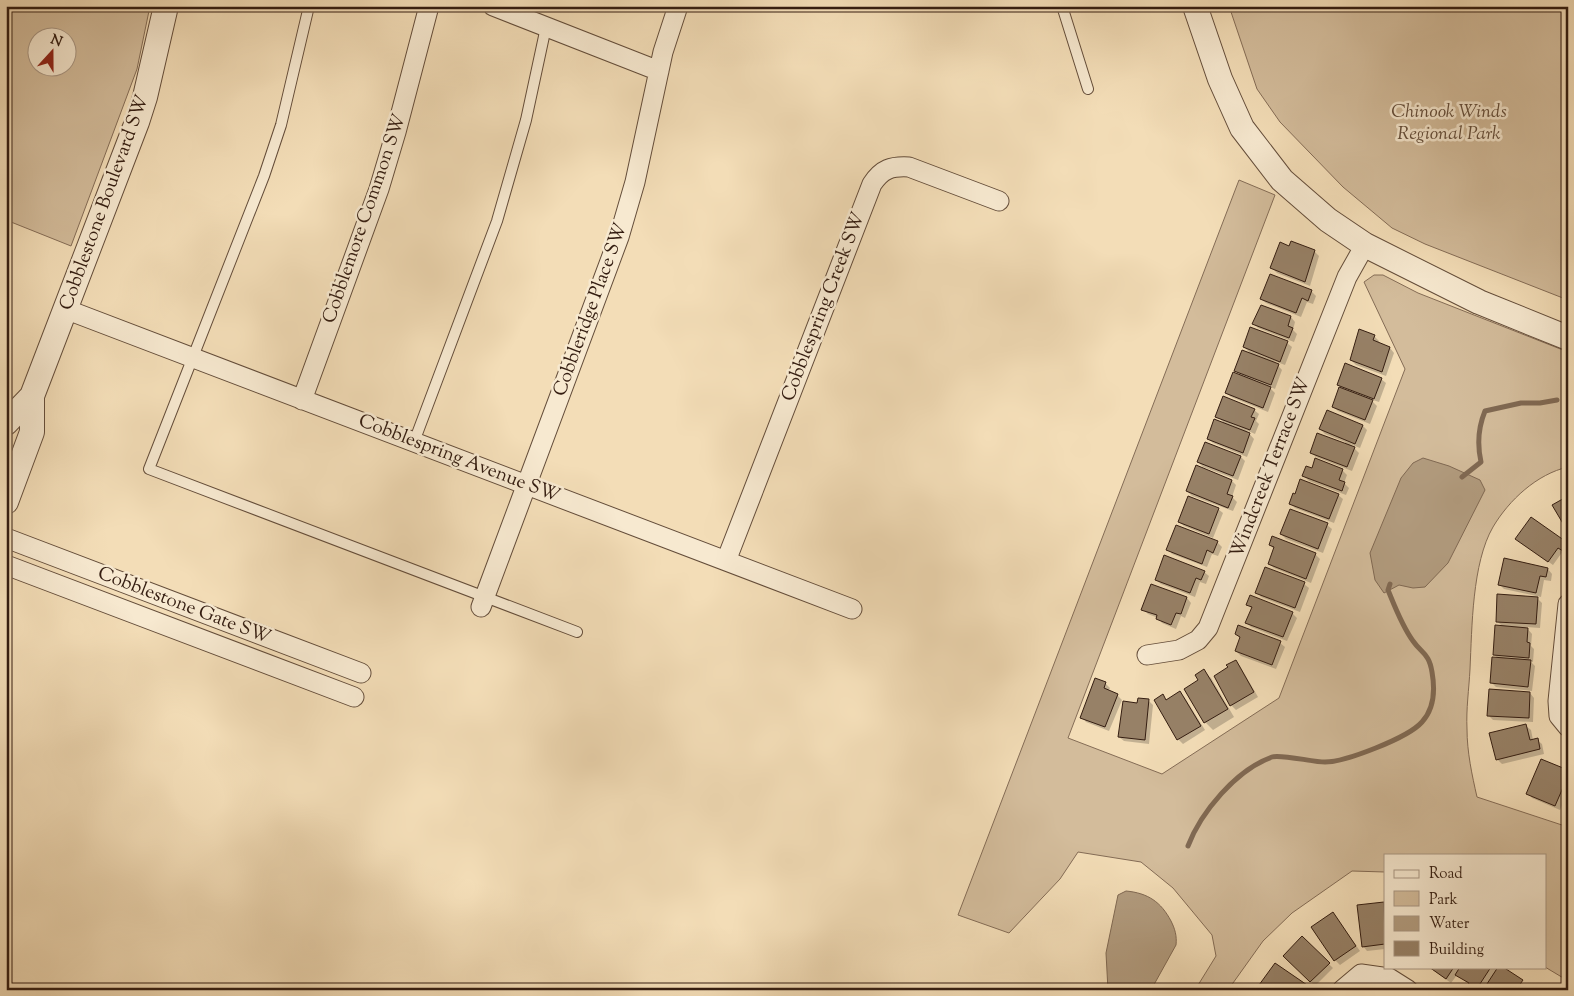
<svg xmlns="http://www.w3.org/2000/svg" width="1574" height="996" viewBox="0 0 1574 996" font-family="'Sorts Mill Goudy',serif">
<rect width="100%" height="100%" fill="#f3ddb7"/>
<filter id="stains"><feTurbulence type="fractalNoise" baseFrequency=".004" numOctaves="4"/><feColorMatrix values="0 0 0 0 .2 0 0 0 0 .09 0 0 0 0 .02 0 0 0 .5 -.17"/></filter>
<radialGradient id="worn" r=".72"><stop offset=".6" stop-color="#630" stop-opacity="0"/><stop offset="1" stop-color="#630" stop-opacity=".3"/></radialGradient>
<path fill="#d3bc9b" stroke="#846c56" fill-rule="evenodd" d="M6,6H150L137,69L71,246L6,220ZM38,38H68V68H38Z
M1229,6H1568V300L1425,244L1392,228L1343,187L1280,122L1257,89Z
M1239,180L1275,195L1068,738L1162,774L1279,698L1405,369L1364,282L1374,275H1383L1418,293L1568,352V467C1537,474 1509,500 1493,527C1472,563 1472,628 1470,669C1469,689 1466,709 1467,729C1467,752 1472,775 1477,797L1568,827V977L1565,979L1545,967V855H1385V872L1352,871L1292,913L1263,941L1228,990H1195L1216,956L1212,935L1173,888L1141,862L1078,852L1060,879L1009,933L958,915Z"/>
<path fill="#b29c7f" stroke="#806953" d="M1423,458L1449,466L1480,480L1485,490L1448,563L1425,587L1413,588L1399,585L1384,593L1375,580L1370,553L1401,478L1413,463Z
M1126,891C1148,893 1161,902 1171,921C1175,929 1177,936 1176,945L1151,990H1108L1106,953L1118,895Z"/>
<path fill="#0003" d="M1290,247L1314,251L1319,256L1310,286L1277,273L1272,268Z
M1271,275L1312,292L1316,296L1313,304L1307,302L1301,317L1266,303L1261,299Z
M1262,306L1291,317L1295,322L1293,330L1297,334L1294,342L1258,328L1254,324Z
M1374,336L1379,341L1378,344L1390,348L1394,353L1386,376L1356,365L1351,360Z
M1287,343L1292,347L1285,365L1274,361L1282,370L1275,389L1268,386L1275,393L1268,412L1231,397L1226,393L1242,377L1235,370L1253,356L1244,347Z
M1381,379L1386,383L1379,402L1370,399L1377,406L1370,424L1338,411L1333,407L1344,391L1338,384Z
M1254,410L1259,414L1256,421L1259,424L1255,434L1246,430L1254,439L1247,457L1213,443L1208,439L1225,424L1217,416Z
M1327,411L1363,426L1367,430L1360,448L1350,444L1359,453L1352,471L1316,457L1311,452L1345,444V442L1325,434L1320,429Z
M1241,457L1245,461L1238,480L1203,467L1198,462Z
M1312,469L1342,470L1347,475L1344,483L1349,488L1346,495L1309,481L1304,476Z
M1232,481L1236,485L1232,497L1237,502L1233,511L1192,496L1187,491Z
M1338,495L1343,499L1334,523L1295,508L1290,503Z
M1218,509L1223,513L1213,538L1184,526L1179,522Z
M1531,518L1568,545V554L1563,551L1553,565L1522,543Z
M1327,525L1332,529L1323,553L1286,539L1281,534Z
M1217,542L1222,547L1218,556L1212,554L1207,567L1172,554L1168,549Z
M1270,545L1315,554L1320,559L1311,583L1274,568L1269,564L1275,550Z
M1548,569L1552,574L1551,581L1544,580L1541,597L1504,589L1499,584Z
M1204,572L1209,576L1206,584L1200,582L1195,597L1161,584L1156,580Z
M1304,584L1309,588L1300,612L1261,597L1257,592Z
M1152,585L1187,598L1191,603L1185,618L1181,616L1176,629L1162,623L1158,618L1148,614L1143,609Z
M1537,598L1542,603L1540,628L1526,627L1532,634L1531,646L1534,649L1533,662L1530,661L1535,666L1532,691L1496,687L1491,682L1498,658L1494,655L1503,627L1497,621Z
M1248,605L1292,613L1297,618L1287,641L1251,627L1247,623L1252,609Z
M1239,627L1280,643L1285,647L1276,669L1241,656L1236,651L1241,639L1236,634Z
M1236,661L1240,666L1258,697L1236,710L1231,705Z
M1203,671L1211,678L1234,717L1213,730L1205,722L1186,690L1200,681Z
M1105,683L1110,688L1108,692L1117,695L1122,700L1109,731L1086,722L1082,717Z
M1180,693L1185,698L1205,730L1183,744L1178,739L1162,696L1167,701Z
M1530,693L1534,698L1533,722L1493,720L1489,716Z
M1148,700L1153,705L1149,744L1124,741L1119,737Z
M1526,726L1531,730L1533,740H1537L1542,744L1544,754L1502,764L1497,759Z
M1568,771V791L1560,810L1532,798L1528,793Z
M1384,903L1385,905V949L1367,951L1363,946Z
M1333,913L1360,951L1340,965L1335,960Z
M1302,938L1333,968L1315,986L1284,955Z
M1429,967H1499L1526,986L1524,990H1466L1469,984L1457,975L1451,983Z"/>
<g fill="none" stroke-linecap="round" stroke-linejoin="round">
<path stroke="#806953" stroke-width="5" d="M1462,477L1481,462C1477,444 1478,428 1485,411L1521,403H1540L1557,400
M1188,846C1201,812 1236,770 1272,757C1280,754 1313,762 1325,762C1345,762 1408,738 1422,722C1434,709 1435,689 1432,672C1429,653 1422,654 1413,641C1402,626 1395,607 1388,590L1390,584"/>
</g>
<path fill="#978167" stroke="#341d11" d="M1291,241L1315,250L1305,282L1270,268L1280,242L1289,246Z
M1270,274L1312,290L1308,301L1302,298L1296,313L1260,299Z
M1261,305L1291,316L1288,326L1293,328L1289,338L1252,324Z
M1250,327L1288,341L1280,362L1243,347Z
M1359,329L1375,335L1373,340L1390,347L1382,372L1350,360Z
M1242,350L1279,364L1271,385L1234,371Z
M1345,363L1382,378L1374,399L1337,385Z
M1233,372L1271,387L1263,408L1225,393Z
M1339,387L1373,400L1365,420L1332,407Z
M1223,396L1255,409L1251,417L1255,418L1250,430L1215,417Z
M1327,410L1363,425L1355,444L1319,429Z
M1214,419L1250,433L1243,453L1207,439Z
M1317,433L1355,447L1347,467L1310,453Z
M1205,442L1241,456L1233,476L1197,462Z
M1315,458L1343,469L1339,480L1345,482L1342,491L1302,476L1306,466L1312,468Z
M1196,465L1232,480L1227,494L1233,496L1228,508L1186,491Z
M1300,479L1339,494L1329,519L1289,504L1293,493L1295,494Z
M1188,496L1219,508L1209,534L1178,522Z
M1568,496V532L1552,505Z
M1290,509L1328,523L1318,549L1280,534Z
M1531,517L1568,543L1563,551L1558,548L1548,562L1515,539Z
M1176,525L1218,541L1213,553L1207,550L1202,564L1166,550Z
M1272,536L1316,553L1306,579L1268,564L1274,547L1269,545Z
M1164,555L1205,571L1201,580L1196,578L1190,593L1155,580Z
M1504,558L1548,568L1546,577L1540,576L1536,593L1498,585Z
M1265,567L1305,582L1295,608L1255,593Z
M1151,584L1187,597L1181,614L1176,613L1171,625L1156,619L1157,615L1141,610Z
M1497,594L1538,597L1536,624L1496,622Z
M1250,595L1293,612L1283,637L1245,623L1252,607L1246,605Z
M1238,625L1281,641L1272,665L1235,651L1240,637L1235,634Z
M1495,625L1528,628L1527,642L1530,643L1529,658L1493,655Z
M1492,657L1531,660L1528,687L1490,683Z
M1236,660L1254,692L1230,706L1214,676L1228,667L1226,665Z
M1204,669L1228,709L1204,723L1184,689L1198,680L1195,675Z
M1095,678L1106,682L1104,688L1118,694L1105,727L1080,718Z
M1489,689L1530,692L1529,718L1487,716Z
M1180,691L1201,726L1177,740L1154,700L1163,694L1166,700Z
M1138,698L1149,699L1145,740L1118,737L1123,701L1137,703Z
M1526,724L1530,740L1538,738L1540,749L1496,760L1489,733Z
M1541,759L1568,770V776L1555,806L1526,794Z
M1384,902L1385,944L1362,947L1357,905Z
M1333,912L1356,946L1334,961L1311,927Z
M1302,936L1330,963L1310,982L1283,956Z
M1275,963L1310,987L1308,990H1266L1259,985Z
M1429,967H1454L1446,979Z
M1460,967H1491L1476,990H1464L1469,983L1455,975Z
M1498,967H1503L1523,980L1516,990H1483Z"/>
<g fill="none" stroke-linecap="round" stroke-linejoin="round">
<g stroke="#644d3a" stroke-width="12">
<path id="service" d="M309,6L281,125L264,176L149,469L577,632
M1062,6L1088,89
M414,442L497,221L526,120L546,27"/>
</g>
<g stroke="#644d3a" stroke-width="21">
<path id="minor" d="M493,6L659,71
M65,309L852,609
M302,400L379,189L396,132L429,6
M6,538L361,673
M726,561L872,184C882,169 891,166 909,167L999,201
M6,565L354,697
M1568,604L1558,701L1559,716L1568,727
M481,607L619,237L635,182L663,52L678,6
M1147,655L1179,650L1198,640L1208,628L1347,277L1365,245
M1342,990L1361,974L1389,978L1408,990"/>
</g>
<g stroke="#644d3a" stroke-width="26">
<path id="tertiary" d="M1195,6L1220,79L1242,128L1282,180L1328,220L1365,245L1479,302L1568,338
M6,423L32,396
M6,502L32,432V396L137,122L145,97L166,6"/>
</g>
<use href="#service" stroke="#f7e9d0" stroke-width="10"/>
<use href="#minor" stroke="#f7e9d0" stroke-width="19"/>
<use href="#tertiary" stroke="#f7e9d0" stroke-width="24"/>
</g>
<g text-anchor="middle" dominant-baseline="central" stroke-width="5" stroke-linejoin="round" paint-order="stroke">
<g font-size="19" font-style="italic" fill="#644d3a" stroke="#f7e9d0">
<text x="1449" y="112">Chinook Winds<tspan x="1449" dy="22">Regional Park</tspan></text>
</g>
<g font-size="19" fill="#341d11" stroke="#f7e9d0">
<text transform="translate(105 203) rotate(-70)">Cobblestone Boulevard SW</text>
<text transform="translate(365 219) rotate(-71)">Cobblemore Common SW</text>
<text transform="translate(824 307) rotate(-69)">Cobblespring Creek SW</text>
<text transform="translate(591 310) rotate(-70)">Cobbleridge Place SW</text>
<text transform="translate(459 459) rotate(21)">Cobblespring Avenue SW</text>
<text transform="translate(1271 468) rotate(-69)">Windcreek Terrace SW</text>
<text transform="translate(184 606) rotate(21)">Cobblestone Gate SW</text>
</g>
</g>
<rect width="1574" height="996" fill="none" stroke="#f3ddb7" stroke-width="25"/>
<rect x="8" y="8" width="1559" height="981" fill="none" stroke="#341d11" stroke-width="2.5"/>
<rect x="12" y="12" width="1549" height="971" fill="none" stroke="#341d11"/>
<rect x="1384" y="854" width="162" height="115" fill="#f7e9d0" stroke="#a99784"/>
<rect x="1394" y="870" width="25" height="8" fill="#f7e9d0" stroke="#a99784"/>
<text x="1429" y="878" font-size="15" fill="#341d11">Road</text>
<rect x="1394" y="891" width="25" height="15" fill="#d3bc9b" stroke="#a99784"/>
<text x="1429" y="904" font-size="15" fill="#341d11">Park</text>
<rect x="1394" y="916" width="25" height="15" fill="#b29c7f" stroke="#a99784"/>
<text x="1429" y="928" font-size="15" fill="#341d11">Water</text>
<rect x="1394" y="941" width="25" height="15" fill="#978167" stroke="#a99784"/>
<text x="1429" y="954" font-size="15" fill="#341d11">Building</text>
<g transform="translate(52 52) rotate(21)"><circle r="24" fill="#f7e9d0" stroke="#a99784"/>
<path d="M0-4L9 19L0 12L-9 19Z" fill="#8f2418"/>
<text y="-8" font-size="14" font-weight="bold" text-anchor="middle" fill="#341d11">N</text>
</g>
<rect width="100%" height="100%" filter="url(#stains)"/>
<rect width="100%" height="100%" fill="url(#worn)"/>
</svg>
